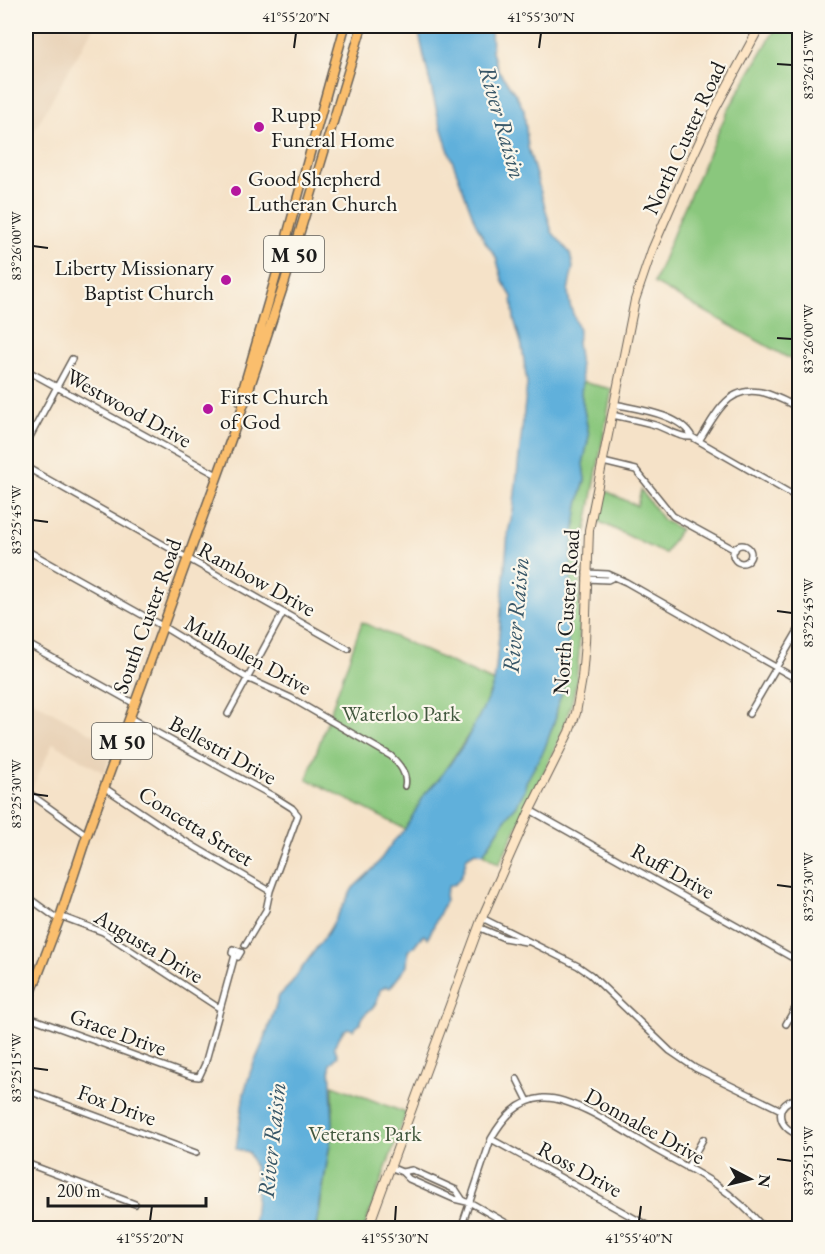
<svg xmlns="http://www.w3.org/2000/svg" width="825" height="1254" viewBox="0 0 825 1254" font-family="'EB Garamond',serif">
<rect width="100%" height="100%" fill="#fbf7ec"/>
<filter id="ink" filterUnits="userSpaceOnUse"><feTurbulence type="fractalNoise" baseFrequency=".0167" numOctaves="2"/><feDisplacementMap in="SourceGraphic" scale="12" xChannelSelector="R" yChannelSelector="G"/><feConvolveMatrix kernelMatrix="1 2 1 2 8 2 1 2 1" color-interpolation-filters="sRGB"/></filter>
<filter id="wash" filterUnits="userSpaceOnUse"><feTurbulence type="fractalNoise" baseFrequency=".008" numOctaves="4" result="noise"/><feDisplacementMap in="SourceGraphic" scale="24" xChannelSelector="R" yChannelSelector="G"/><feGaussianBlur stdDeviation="1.35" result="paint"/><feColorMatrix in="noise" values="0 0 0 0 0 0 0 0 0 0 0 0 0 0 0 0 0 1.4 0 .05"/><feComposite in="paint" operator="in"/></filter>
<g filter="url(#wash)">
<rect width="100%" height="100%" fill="#f5e2c8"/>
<path fill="#e9d3b8" d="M26,26H94L26,145Z
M26,697L114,746L104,773L53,743L31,790L26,786Z"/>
<path fill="#8ac77d" stroke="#53724c" stroke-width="1.5" d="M777,26H799V364L654,283L680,217L728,110Z
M582,382L612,389L581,557L579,653L576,684L572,702L557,745L499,864L483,854L525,789L526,782L544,750L556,717L563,675C574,663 564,630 570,615L571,556L578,505L585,480L583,464L589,436L581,394Z
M602,489L637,506L641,490L663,520L680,529L665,554L596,520Z
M362,622L494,682L478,721L439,779L425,794L405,829L307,779Z
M333,1085L406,1113L364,1228H317L333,1125Z"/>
<path fill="#61b0db" stroke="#3e667c" stroke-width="1.5" d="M420,26H491L492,52L498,70L516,95L524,110L528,147L552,232L570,253L573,267L568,291L570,305L579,330L577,342L582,382L581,394L589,436L583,464L585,480L578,505L571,556L570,615C564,630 574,663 563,675L562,692L556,710V717L544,750L526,782L525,789L517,805L509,814L483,854L475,852L467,857C464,868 462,884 449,886L445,895L446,900L428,938L424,935C417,939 416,947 408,951L407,966L390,988L386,986L380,990C376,1007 374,1006 362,1017L361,1023L353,1030L348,1028L343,1031L334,1046L338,1056L330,1064L333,1125L316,1228H253C255,1204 262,1174 248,1152L236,1149L244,1093L251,1070L265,1038L279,996L289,986L328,932L353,888L376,866L392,843L405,829L425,794L439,779L464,744L487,701L494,682L496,668L508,533L513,511L527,384L522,346L514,319L512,297L503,282L496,257L486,243L475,222L447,146L438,116L424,57L419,33Z"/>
</g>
<g filter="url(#ink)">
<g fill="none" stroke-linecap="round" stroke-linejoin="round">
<g stroke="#686158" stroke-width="8">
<path id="street" d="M26,370L217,475
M614,404C636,409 681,414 692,437
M612,415C626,418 641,421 655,425C668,429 679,438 692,437L800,499
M699,441C707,429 713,416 723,405C745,379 775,395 800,409
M26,444L72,359
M603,462L636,470L673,516L735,550
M26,467L348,649
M733 554a9 9 0 1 1 18 0a9 9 0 1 1-18 0Z
M26,550L162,626L247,678L291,698L391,756C399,764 408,774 405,786
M586,573L608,574L626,582L800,681
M586,579L608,580L614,577
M26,643L135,704
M228,714L283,613
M749,714L800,627
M130,718L273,796L292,808L298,815L270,891L266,910L245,945
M105,788L183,840L270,891
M26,791L87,835
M530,810L800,962
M26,896L59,920
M60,916L103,932L219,1008
M482,918L578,966L591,975L670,1051L695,1068L781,1110
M478,927L504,938L526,942
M26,1016L191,1076L199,1077L205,1064L235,955L238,957L241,952L233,949L232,953L235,955
M786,1024L800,1000
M517,1079L528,1101
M26,1090L196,1153
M800,1098C773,1101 775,1128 800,1135
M491,1139L652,1228
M26,1163L135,1204
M390,1167L402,1172L409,1179L454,1199L471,1203L515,1228
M687,1168L703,1139
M402,1172L412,1170L456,1190L462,1199
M461,1228L491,1139C503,1118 518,1100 543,1098C573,1096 626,1133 654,1149C675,1161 697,1172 717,1185C734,1197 750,1212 764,1228"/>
</g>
<g stroke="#686158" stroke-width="10">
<path id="secondary" d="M368,1228L482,918L530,810L569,732L576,713L582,678L585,642L589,530L635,300L652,250L690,162L715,109L760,26"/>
</g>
<g stroke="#686158" stroke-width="11">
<path id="primary" d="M240,400L276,276L345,26
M26,1006L59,920L87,835L246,398L285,281L362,26"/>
</g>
<use href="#street" stroke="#fff" stroke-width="5"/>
<use href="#secondary" stroke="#fde5c5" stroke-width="8"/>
<use href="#primary" stroke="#fabe6d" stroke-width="8"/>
</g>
</g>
<path fill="none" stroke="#1c1c1c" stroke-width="2" d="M294,48L296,33M539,48L541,33M777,64L792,65M33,246L48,248M777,338L792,339M33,520L48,522M777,611L792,613M33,794L48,796M777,885L792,887M33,1068L48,1070M777,1159L792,1161M150,1221L152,1206M395,1221L396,1206M639,1221L641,1206"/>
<g fill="#b5179e" stroke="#fbf7ec" stroke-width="2">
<circle cx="259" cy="127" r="6"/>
<circle cx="236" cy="191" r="6"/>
<circle cx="226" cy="280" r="6"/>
<circle cx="208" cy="409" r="6"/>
</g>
<g text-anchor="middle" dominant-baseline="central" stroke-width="4.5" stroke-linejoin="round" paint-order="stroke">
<g fill="#fbf7ec" stroke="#5f5e5a" stroke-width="1.5">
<rect x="264" y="236" width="60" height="36" rx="4.5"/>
<rect x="92" y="723" width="60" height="36" rx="4.5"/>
</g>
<g font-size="21" font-weight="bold" fill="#1c1c1c">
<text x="294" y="254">M 50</text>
<text x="122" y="741">M 50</text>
</g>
<g font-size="22" fill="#1c1c1c" stroke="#fbf7ec" text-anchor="start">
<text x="271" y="114">Rupp<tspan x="271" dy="25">Funeral Home</tspan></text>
<text x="248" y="178">Good Shepherd<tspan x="248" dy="25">Lutheran Church</tspan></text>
<text x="214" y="267" text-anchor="end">Liberty Missionary<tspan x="214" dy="25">Baptist Church</tspan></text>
<text x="220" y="396">First Church<tspan x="220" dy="25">of God</tspan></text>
</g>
<g font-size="22" fill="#1c1c1c" stroke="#fbf7ec">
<text transform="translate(684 138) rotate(-65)">North Custer Road</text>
<text transform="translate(129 408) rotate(29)">Westwood Drive</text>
<text transform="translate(257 579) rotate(29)">Rambow Drive</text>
<text transform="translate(566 612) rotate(-86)">North Custer Road</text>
<text transform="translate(147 616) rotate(-70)">South Custer Road</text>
<text transform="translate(248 655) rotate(29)">Mulhollen Drive</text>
<text transform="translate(223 750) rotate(29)">Bellestri Drive</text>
<text transform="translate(196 826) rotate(32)">Concetta Street</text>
<text transform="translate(673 871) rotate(29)">Ruff Drive</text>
<text transform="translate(149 946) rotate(31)">Augusta Drive</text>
<text transform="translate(118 1032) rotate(20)">Grace Drive</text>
<text transform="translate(117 1105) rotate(20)">Fox Drive</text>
<text transform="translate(645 1126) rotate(29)">Donnalee Drive</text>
<text transform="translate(580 1169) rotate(29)">Ross Drive</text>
</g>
<g font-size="22" fill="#42583e" stroke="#fbf7ec">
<text x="401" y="713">Waterloo Park</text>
<text x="365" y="1133">Veterans Park</text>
</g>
<g font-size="24" font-style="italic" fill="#385768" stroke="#fbf7ec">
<text transform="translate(503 122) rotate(74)">River Raisin</text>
<text transform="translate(515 615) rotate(-85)">River Raisin</text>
<text transform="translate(271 1140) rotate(-84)">River Raisin</text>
</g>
</g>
<rect width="825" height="1254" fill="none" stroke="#fbf7ec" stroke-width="66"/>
<g transform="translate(750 1179) rotate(97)" stroke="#fbf7ec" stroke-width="4.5" paint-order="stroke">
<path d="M0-4.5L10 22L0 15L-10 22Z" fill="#1c1c1c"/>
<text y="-9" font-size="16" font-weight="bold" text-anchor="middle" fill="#1c1c1c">N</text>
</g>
<path d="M48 1197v9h158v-9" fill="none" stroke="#1c1c1c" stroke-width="3"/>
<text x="57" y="1197" font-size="18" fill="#1c1c1c" stroke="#fbf7ec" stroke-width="4.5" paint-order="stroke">200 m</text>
<rect x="33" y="33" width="759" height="1188" fill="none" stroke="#1c1c1c" stroke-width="2"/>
<g font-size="15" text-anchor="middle" fill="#1c1c1c">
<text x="296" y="22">41°55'20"N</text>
<text x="541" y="22">41°55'30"N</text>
<text transform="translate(808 65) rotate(-90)" y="5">83°26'15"W</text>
<text transform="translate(16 246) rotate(-90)" y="5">83°26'00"W</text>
<text transform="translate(808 339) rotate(-90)" y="5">83°26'00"W</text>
<text transform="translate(16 520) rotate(-90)" y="5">83°25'45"W</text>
<text transform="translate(808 613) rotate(-90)" y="5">83°25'45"W</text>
<text transform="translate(16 794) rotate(-90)" y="5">83°25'30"W</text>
<text transform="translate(808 887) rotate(-90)" y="5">83°25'30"W</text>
<text transform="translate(16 1068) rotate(-90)" y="5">83°25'15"W</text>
<text transform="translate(808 1161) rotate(-90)" y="5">83°25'15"W</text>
<text x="150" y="1243">41°55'20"N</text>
<text x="395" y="1243">41°55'30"N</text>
<text x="639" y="1243">41°55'40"N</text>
</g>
</svg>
